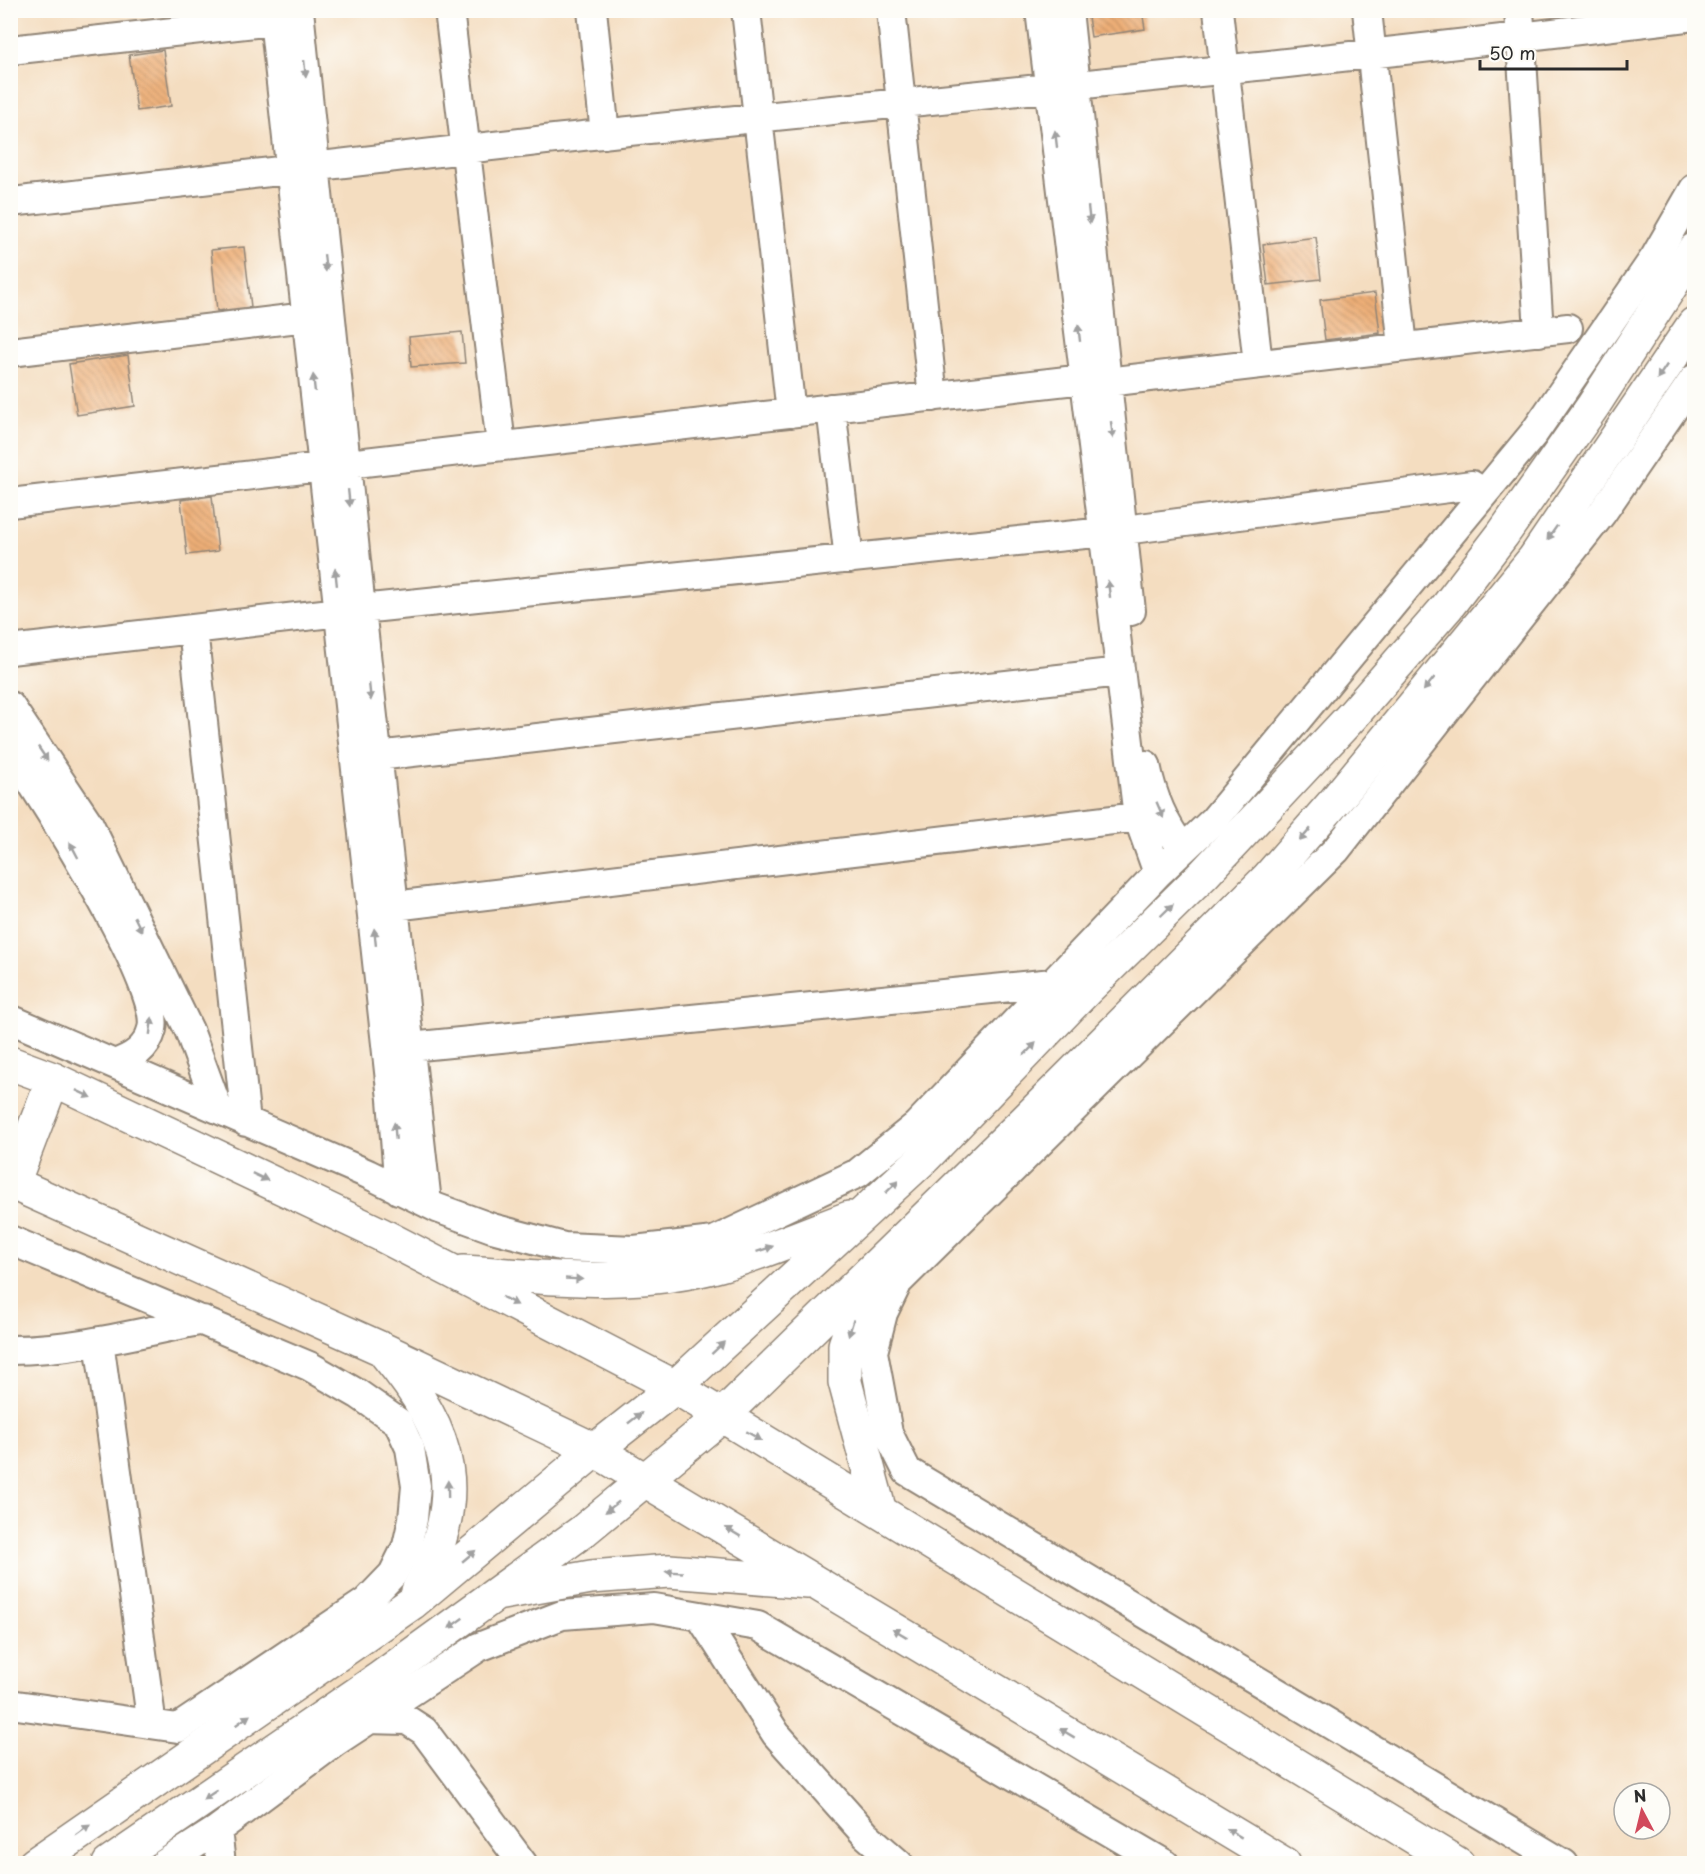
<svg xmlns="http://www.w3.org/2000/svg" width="1705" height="1874" viewBox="0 0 1705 1874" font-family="'Playpen Sans',sans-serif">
<defs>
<pattern id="building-back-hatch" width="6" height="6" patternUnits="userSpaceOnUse" patternTransform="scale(1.5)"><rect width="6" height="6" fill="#eeaf77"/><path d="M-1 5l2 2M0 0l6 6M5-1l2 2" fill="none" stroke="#c18f62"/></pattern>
</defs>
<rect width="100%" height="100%" fill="#fdfcf7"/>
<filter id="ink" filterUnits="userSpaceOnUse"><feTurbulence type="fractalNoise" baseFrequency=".0167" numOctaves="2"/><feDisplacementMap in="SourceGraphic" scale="12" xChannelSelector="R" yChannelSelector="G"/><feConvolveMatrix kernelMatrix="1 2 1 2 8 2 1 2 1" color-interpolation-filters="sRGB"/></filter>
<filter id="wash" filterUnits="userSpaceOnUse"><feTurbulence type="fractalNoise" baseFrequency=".008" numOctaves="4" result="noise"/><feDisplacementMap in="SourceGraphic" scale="24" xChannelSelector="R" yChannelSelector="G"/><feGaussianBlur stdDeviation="1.35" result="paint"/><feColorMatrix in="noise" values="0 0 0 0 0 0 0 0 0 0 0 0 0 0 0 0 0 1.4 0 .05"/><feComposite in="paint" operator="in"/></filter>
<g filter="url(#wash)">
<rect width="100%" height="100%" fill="#f4ddc0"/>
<g id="blocks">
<path fill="url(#building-back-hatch)" d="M1087,10H1142L1145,29L1091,37Z
M163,50L171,106L137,111L129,55Z
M1316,237L1321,279L1268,285L1263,244Z
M244,247L251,307L217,311L211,250Z
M1375,293L1380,333L1325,340L1320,300Z
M462,332L465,363L411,367L409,337Z
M128,355L135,406L77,415L69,364Z
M212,496L218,551L187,555L181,500Z"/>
</g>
</g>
<g filter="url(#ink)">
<use href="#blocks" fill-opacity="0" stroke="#908476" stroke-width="1.5"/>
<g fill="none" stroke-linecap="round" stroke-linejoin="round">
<g stroke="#908476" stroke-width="32">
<path id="minor" d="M273,10L392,1099L399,1190
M299,10L361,609L427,1203
M449,10L501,445
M592,10L605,134
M746,10L791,413
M891,10L933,397
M1040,10L1138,817L1158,873
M1068,10L1131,611
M1218,10L1258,364
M1367,10L1403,347
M1519,10L1539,332
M10,50L274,21
M10,202C211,180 411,154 611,133C972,95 1334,61 1694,16
M10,352L307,317
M1107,382L1568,328
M831,408L849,559
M10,503L1084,379
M361,609L1124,530L1472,485
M193,629L246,1122
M10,650L340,612
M10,706L89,824L189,1030L218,1109
M10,750C39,793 163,986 152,1029C147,1049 132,1058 114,1064
M377,756L1120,672
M1146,765C1152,796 1164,824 1183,849
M394,906L1138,817
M10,1019L368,1174L437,1208L492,1228L564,1247L634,1250L714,1241L858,1173L916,1126L1158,873L1214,820L1534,433L1655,257L1694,189
M410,1047L1053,983
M10,1240L309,1366L358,1394L398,1422L410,1448L416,1486L413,1519L407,1546L393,1574L366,1602L178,1728L10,1704
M99,1341L150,1711
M10,1350C75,1350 139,1333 203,1320
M700,1616L776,1734L866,1835L899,1864
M366,1719L407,1720L424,1731L523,1864
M217,1830L221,1864
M164,1864L217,1830L335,1742L479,1647L562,1615L654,1608L758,1626L1165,1864
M1564,1864L907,1471L888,1433L873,1352L883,1313L898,1282L1336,850L1602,513L1694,379"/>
</g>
<g stroke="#908476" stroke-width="36">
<path id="major" d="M10,1063L53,1079L380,1234L675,1387L1458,1864
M10,1182L382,1349L595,1450L1284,1864
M13,1183L53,1079
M463,1272C548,1277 636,1289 720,1265C763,1253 806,1234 849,1218
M867,1280L845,1345V1382L880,1512
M386,1354C454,1436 468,1495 418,1591
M502,1593L591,1577L669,1571L808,1582
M35,1864L412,1603L595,1450L675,1387L926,1156L1086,990L1204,874L1352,716L1447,607L1503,534L1593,406L1694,250
M109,1864L380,1678L583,1531L722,1416L1025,1121L1267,879L1336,800L1534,559L1694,324"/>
</g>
<use href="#minor" stroke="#fff" stroke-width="28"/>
<use href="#major" stroke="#fff" stroke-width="33"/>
</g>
<defs><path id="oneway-solid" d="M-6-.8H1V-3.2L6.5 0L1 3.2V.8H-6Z" transform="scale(1.5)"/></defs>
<g fill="#a0a0a0">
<use href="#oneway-solid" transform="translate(305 69) rotate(84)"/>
<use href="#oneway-solid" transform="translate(1056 139) rotate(-97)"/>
<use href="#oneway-solid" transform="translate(1089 215) rotate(84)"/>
<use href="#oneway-solid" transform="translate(325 263) rotate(84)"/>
<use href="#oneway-solid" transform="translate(1079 333) rotate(-97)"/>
<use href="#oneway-solid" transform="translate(1662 372) rotate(124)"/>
<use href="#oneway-solid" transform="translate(314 383) rotate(-96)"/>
<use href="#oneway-solid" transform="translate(1112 430) rotate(83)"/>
<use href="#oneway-solid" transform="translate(349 498) rotate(84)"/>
<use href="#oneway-solid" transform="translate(1552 533) rotate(125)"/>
<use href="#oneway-solid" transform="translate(336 577) rotate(-96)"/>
<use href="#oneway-solid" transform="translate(1109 589) rotate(-97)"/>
<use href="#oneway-solid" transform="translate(1429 684) rotate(129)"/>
<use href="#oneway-solid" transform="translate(370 692) rotate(84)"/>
<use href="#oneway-solid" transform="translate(43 754) rotate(56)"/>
<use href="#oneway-solid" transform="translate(1160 810) rotate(67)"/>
<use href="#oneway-solid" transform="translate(1305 835) rotate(131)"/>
<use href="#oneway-solid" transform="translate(74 850) rotate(-118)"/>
<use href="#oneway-solid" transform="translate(1167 910) rotate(-44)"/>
<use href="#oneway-solid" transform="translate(138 924) rotate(64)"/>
<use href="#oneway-solid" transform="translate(375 937) rotate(-96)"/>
<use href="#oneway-solid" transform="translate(151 1026) rotate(-82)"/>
<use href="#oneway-solid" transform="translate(1030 1049) rotate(-46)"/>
<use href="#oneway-solid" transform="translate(84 1094) rotate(25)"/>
<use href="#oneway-solid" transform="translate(395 1131) rotate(-95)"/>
<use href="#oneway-solid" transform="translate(260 1177) rotate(25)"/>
<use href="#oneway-solid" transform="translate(892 1187) rotate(-43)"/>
<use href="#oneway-solid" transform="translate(765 1249) rotate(-19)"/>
<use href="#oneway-solid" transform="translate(574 1279) rotate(3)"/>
<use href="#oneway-solid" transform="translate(510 1301) rotate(27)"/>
<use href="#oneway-solid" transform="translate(851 1328) rotate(107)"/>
<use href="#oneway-solid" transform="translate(718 1348) rotate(-43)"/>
<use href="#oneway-solid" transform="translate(635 1418) rotate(-38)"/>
<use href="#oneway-solid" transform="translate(754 1436) rotate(31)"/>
<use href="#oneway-solid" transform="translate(448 1489) rotate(-91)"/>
<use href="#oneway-solid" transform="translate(612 1507) rotate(142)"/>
<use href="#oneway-solid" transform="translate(733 1532) rotate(-149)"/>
<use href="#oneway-solid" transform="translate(469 1556) rotate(-40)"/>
<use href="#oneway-solid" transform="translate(674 1572) rotate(-177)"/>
<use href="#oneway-solid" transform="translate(456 1623) rotate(144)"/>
<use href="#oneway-solid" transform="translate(900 1633) rotate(-149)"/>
<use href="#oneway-solid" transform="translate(243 1720) rotate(-35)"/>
<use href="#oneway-solid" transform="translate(1067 1733) rotate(-149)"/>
<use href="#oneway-solid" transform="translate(210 1795) rotate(146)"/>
<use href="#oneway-solid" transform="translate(83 1830) rotate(-35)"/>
<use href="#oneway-solid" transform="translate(1234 1833) rotate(-149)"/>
</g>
</g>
<rect width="1705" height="1874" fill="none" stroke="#fdfcf7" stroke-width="36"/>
<g transform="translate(1642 1811) rotate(353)"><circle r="28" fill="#fdfcf7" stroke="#a9a8a5" stroke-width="1.5"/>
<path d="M0-4.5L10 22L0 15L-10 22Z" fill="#d1495b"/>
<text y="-9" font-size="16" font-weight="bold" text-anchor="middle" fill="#2b2b2b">N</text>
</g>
<path d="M1480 60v9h147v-9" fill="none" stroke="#2b2b2b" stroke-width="3"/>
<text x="1489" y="60" font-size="18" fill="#2b2b2b" stroke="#fdfcf7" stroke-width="4.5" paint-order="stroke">50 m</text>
</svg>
